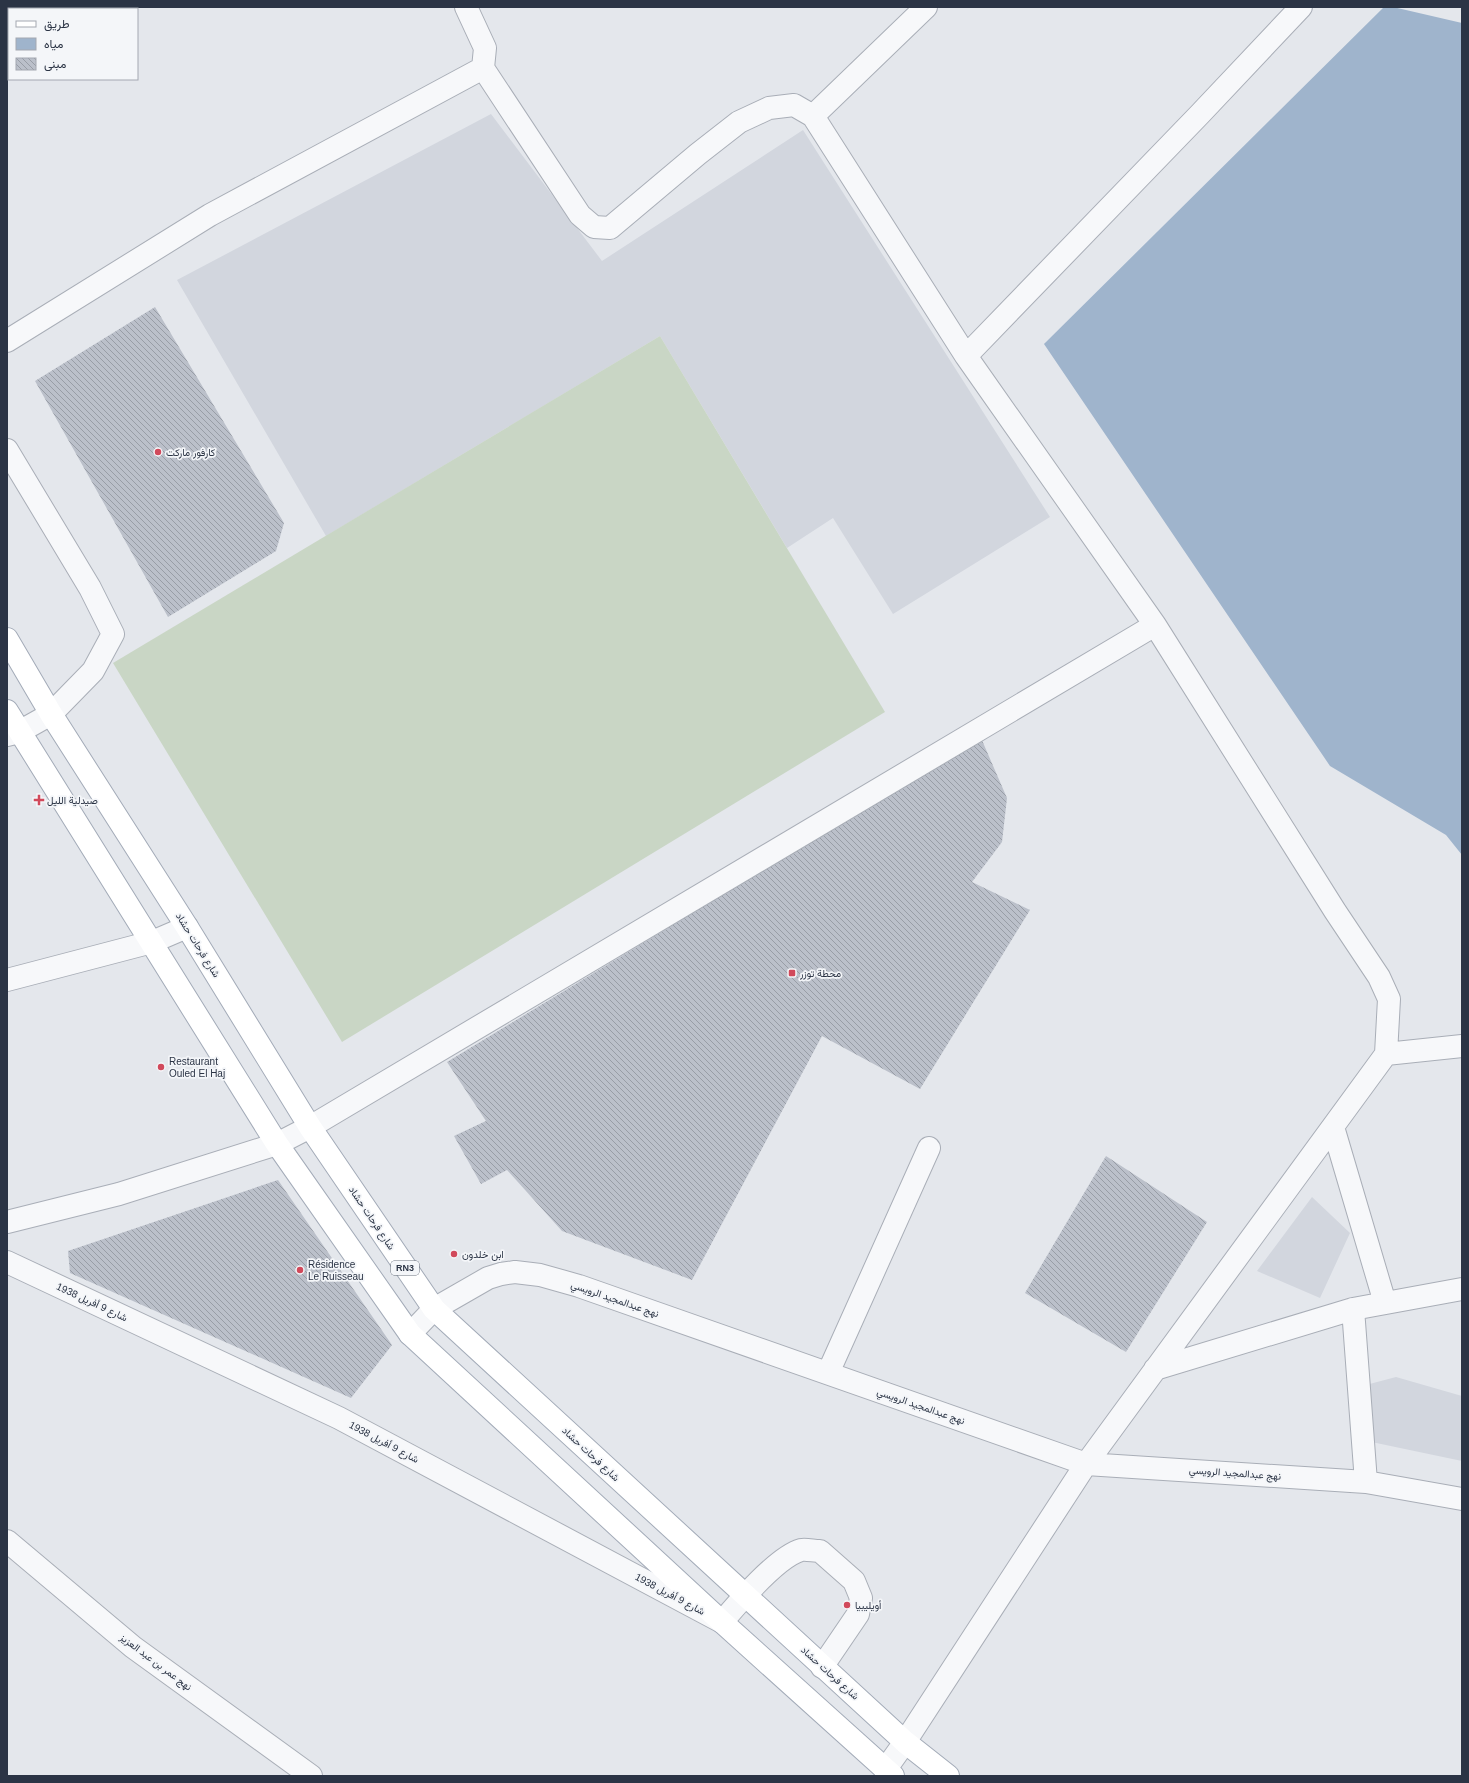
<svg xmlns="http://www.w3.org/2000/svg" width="1469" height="1783" viewBox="0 0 1469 1783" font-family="Helvetica,Vazirmatn,sans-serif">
<defs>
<pattern id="building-back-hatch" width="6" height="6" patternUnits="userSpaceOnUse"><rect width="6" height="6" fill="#bbc0ca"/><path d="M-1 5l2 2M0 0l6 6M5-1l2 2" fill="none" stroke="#989da6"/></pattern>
</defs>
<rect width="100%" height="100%" fill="#e4e7ec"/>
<path fill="#d2d6de" d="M491,114L602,261L803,130L1050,517L893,614L833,518L787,548L660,336L326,536L177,280Z
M1312,1197L1350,1233L1320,1298L1257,1271Z
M1396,1377L1462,1396V1461L1362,1440V1386Z"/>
<path fill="#c9d6c5" d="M660,336L885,712L342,1042L113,663Z"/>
<path fill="#9fb4cc" d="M1384,7H1393L1462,23V855L1446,835L1330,766L1044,344Z"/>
<path fill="url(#building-back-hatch)" d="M155,307L284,523L276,551L168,617L35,381Z
M981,738L1007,798L1002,842L972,882L1030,910L920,1089L822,1036L692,1280L562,1231L507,1170L481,1184L454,1136L486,1121L447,1062Z
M1106,1156L1207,1222L1126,1352L1025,1293Z
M278,1180L392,1345L351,1398L70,1273L68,1251Z"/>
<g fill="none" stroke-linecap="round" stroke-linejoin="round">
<g stroke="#a9aeb7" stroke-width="24">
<path id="minor" d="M466,7L485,48L483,68L580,215L594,227L610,228L698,154L739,122L769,108L794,105L813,116L966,356L1155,625L1335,911L1379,977L1389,999L1386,1054
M813,116L926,7
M7,341L210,215L483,68
M966,356L1200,114L1301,7
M7,450L90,588L113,634L93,671L51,714L19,732L7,735
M7,980L152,942L187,927
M1333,1127L1385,1303
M7,1222L119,1194L277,1144L310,1127L1155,625
M7,1262L339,1418L722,1622C738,1603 777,1557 801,1550C806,1549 814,1551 820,1551L854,1581L861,1598L858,1614L822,1667
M1353,1309L1366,1482
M410,1334L434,1309L488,1278L501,1274L515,1272L540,1275L579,1286L1086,1464L1366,1482L1462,1499
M1155,1369L1353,1309L1462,1289
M828,1373L929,1148
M7,1541L133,1647L311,1776
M885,1770L905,1742L1086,1464L1386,1054L1462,1046"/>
</g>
<g stroke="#a3abb8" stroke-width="24">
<path id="major" d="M7,639L51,714L187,927L310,1127L434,1309L905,1742L948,1776
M7,711L277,1144L410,1334L722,1622L893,1776"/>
</g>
<use href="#minor" stroke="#f7f8fa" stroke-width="22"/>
<use href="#major" stroke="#fff" stroke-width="22"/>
</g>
<g fill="#d1495b" stroke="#f4f6f9" stroke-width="1.5">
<circle cx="158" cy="452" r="4"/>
<path d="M37 794h4v4h4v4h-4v4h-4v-4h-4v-4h4z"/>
<rect x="788" y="969" width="8" height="8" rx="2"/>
<circle cx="161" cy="1067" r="4"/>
<circle cx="454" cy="1254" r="4"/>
<circle cx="300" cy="1270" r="4"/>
<circle cx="847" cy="1605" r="4"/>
</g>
<g text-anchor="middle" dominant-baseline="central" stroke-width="3.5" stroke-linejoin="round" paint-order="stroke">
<rect fill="#f4f6f9" stroke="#676e7b" stroke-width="1" x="391" y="1261" width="28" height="14" rx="3"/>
<g font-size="9" font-weight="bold" fill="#2b3445">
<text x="405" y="1268">RN3</text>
</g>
<g font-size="10" fill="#2b3445" stroke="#f4f6f9" text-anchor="start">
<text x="166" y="452">كارفور ماركت</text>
<text x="47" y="800">صيدلية الليل</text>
<text x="800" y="973">محطة توزر</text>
<text x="169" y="1061">Restaurant<tspan x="169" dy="12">Ouled El Haj</tspan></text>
<text x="462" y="1254">ابن خلدون</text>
<text x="308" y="1264">Résidence<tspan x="308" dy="12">Le Ruisseau</tspan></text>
<text x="855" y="1605">أويليبيا</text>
</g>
<g font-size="10" fill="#2b3445" stroke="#f4f6f9">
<text transform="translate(198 945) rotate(58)">شارع فرحات حشاد</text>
<text transform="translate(372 1218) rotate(56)">شارع فرحات حشاد</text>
<text transform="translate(615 1299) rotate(19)">نهج عبدالمجيد الرويسي</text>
<text transform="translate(92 1302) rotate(25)">شارع 9 أفريل 1938</text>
<text transform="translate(921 1406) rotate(19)">نهج عبدالمجيد الرويسي</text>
<text transform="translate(384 1442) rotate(28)">شارع 9 أفريل 1938</text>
<text transform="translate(591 1454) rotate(43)">شارع فرحات حشاد</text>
<text transform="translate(1235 1473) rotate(4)">نهج عبدالمجيد الرويسي</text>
<text transform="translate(670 1594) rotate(28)">شارع 9 أفريل 1938</text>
<text transform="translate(156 1662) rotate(37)">نهج عمر بن عبد العزيز</text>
<text transform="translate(830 1673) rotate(42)">شارع فرحات حشاد</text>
</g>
</g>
<rect width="1469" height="1783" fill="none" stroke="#2b3445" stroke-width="16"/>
<rect x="8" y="8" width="130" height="72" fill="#f4f6f9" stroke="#a4a8b1"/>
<rect x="16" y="21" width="20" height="6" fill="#ffffff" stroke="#a4a8b1"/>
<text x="44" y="28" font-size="12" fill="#2b3445">طريق</text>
<rect x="16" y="38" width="20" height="12" fill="#9fb4cc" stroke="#a4a8b1"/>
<text x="44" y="48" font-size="12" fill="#2b3445">مياه</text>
<rect x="16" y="58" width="20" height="12" fill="url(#building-back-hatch)" stroke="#a4a8b1"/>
<text x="44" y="68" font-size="12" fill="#2b3445">مبنى</text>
</svg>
